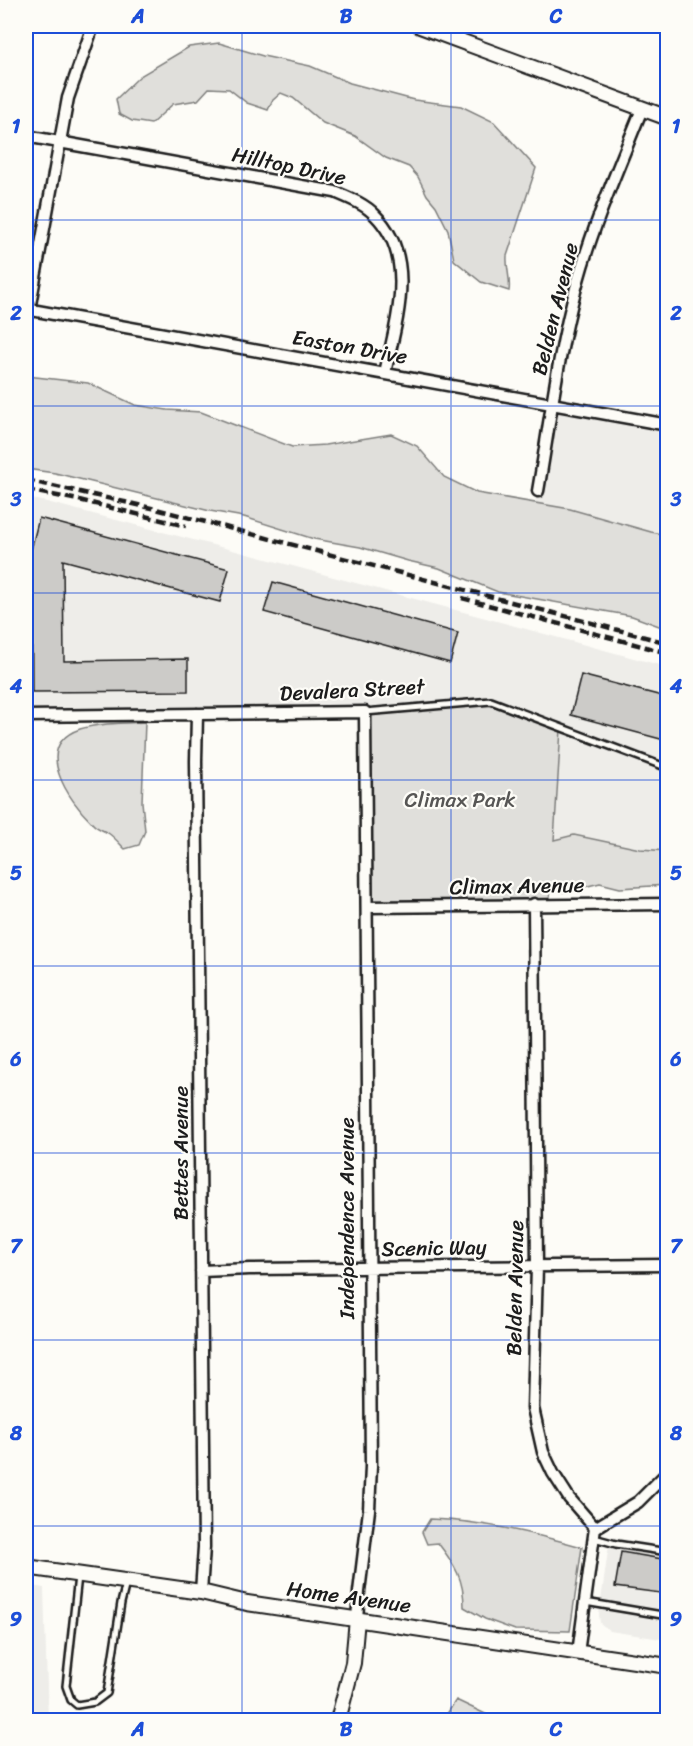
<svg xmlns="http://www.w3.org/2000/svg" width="693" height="1746" viewBox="0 0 693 1746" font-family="Sriracha,sans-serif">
<rect width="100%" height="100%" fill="#fdfcf7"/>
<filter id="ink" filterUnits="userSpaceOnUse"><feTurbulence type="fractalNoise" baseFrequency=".0167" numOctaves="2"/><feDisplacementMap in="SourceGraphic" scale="12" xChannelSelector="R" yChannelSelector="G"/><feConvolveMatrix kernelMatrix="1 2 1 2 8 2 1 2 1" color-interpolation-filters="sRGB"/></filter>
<g filter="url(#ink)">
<path fill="#eeede9" d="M553,405L667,425V535L651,532L570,509L535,503Z
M26,498L47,502L263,558L667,667V851L640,849L574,835L554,840L561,729L365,712L26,716Z
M614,1537L667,1549V1640L610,1631L600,1623L599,1614L608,1551Z
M26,1585L44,1588L48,1720H26Z"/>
<path fill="#e0dfdb" stroke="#7e7e7c" stroke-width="1.5" d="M219,43L263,56L310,66L350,83L414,100L461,106L494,122L536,168L507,256C506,269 511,279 509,291L481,282L454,260L448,230L436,206L427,195L418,177L409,167L386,158L355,136L323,123L293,98L281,93L272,101L268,110L247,103L229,89L209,88L198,100L173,104L151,124L132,121L119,114L116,99L140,76L189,47Z
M27,376L88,383L135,405L167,410L201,412L292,447L325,445L391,434L417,446L444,477L477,493L570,509L651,532L667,535V629L632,616L498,592L439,568L408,561L360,547L314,539L244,517L210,511L55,473L26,469Z
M491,701L561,729L554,840L574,835L640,849L667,851V885L620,888L600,883L564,892L550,889L549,905L367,907L365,712Z
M145,722L142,802L145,831L139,845L125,849C119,843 114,837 108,833C102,830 96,828 92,823C69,801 31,746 80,729C101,723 123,723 145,722Z
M430,1519C482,1521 532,1533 582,1547L570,1631L515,1630L485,1619L464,1607C464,1579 455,1565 438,1543L427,1544L422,1532Z
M456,1700L498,1720H443Z"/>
<path fill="#cccbc8" stroke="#1c1c1c" stroke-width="1.5" d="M39,518L229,569L220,602L63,560L64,661L188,659V691L32,692L31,550Z
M273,582L458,633L450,663L264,612Z
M581,675L662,696L664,686L668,687V741L571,715Z
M621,1552L668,1560V1594L615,1587Z"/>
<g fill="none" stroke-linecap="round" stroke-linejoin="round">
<g stroke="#1c1c1c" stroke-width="10">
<path id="service" d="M365,712L491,701L668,768
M594,1538L616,1544L668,1552
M78,1576L66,1686L71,1700L77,1705L95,1702L107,1693L121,1603L126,1583
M585,1602L668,1616"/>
</g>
<g stroke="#1c1c1c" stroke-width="15">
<path id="minor" d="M26,136L335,192C349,198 365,204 375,215C418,258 396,322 385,373
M26,309L668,425
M29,310L68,98L93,26
M538,491C550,422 558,352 577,284C593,225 619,166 642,109
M197,714L196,761L204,1547L201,1592
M26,716L365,712L371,1466L369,1510L359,1592L357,1619
M534,904L537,1267L533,1408L543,1452L553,1473L569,1498L595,1528L578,1653
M367,907L668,904
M201,1271L250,1269L668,1265
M595,1528L638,1502L668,1472"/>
</g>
<g stroke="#1c1c1c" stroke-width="18">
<path id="tertiary" d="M420,26L668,118
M26,1567L201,1592L247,1603L668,1666
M338,1720L353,1663L357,1619"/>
</g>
<use href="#service" stroke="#fdfcf7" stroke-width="5"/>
<use href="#minor" stroke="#fdfcf7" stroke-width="10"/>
<use href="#tertiary" stroke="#fdfcf7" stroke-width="14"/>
<path stroke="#1c1c1c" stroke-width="4.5" stroke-dasharray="9 4.5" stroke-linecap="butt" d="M26,480L156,509L668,643
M26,490L79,500L186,526
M462,598L668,653"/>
</g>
</g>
<path fill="none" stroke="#1d4ed8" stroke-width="1.5" stroke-opacity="0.55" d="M242,26V1720M451,26V1720M26,220H668M26,406H668M26,593H668M26,780H668M26,966H668M26,1153H668M26,1340H668M26,1526H668"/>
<g text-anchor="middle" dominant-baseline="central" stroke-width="4.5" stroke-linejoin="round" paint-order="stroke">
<g font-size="21" fill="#1c1c1c" stroke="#fdfcf7">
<text transform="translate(289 166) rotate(12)">Hilltop Drive</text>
<text transform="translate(555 309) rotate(-76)">Belden Avenue</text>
<text transform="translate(350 347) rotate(10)">Easton Drive</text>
<text transform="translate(352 690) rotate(-3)">Devalera Street</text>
<text transform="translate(517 886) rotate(-1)">Climax Avenue</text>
<text transform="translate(181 1153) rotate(-90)">Bettes Avenue</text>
<text transform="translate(347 1218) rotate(-90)">Independence Avenue</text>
<text transform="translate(434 1248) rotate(-1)">Scenic Way</text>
<text transform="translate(515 1288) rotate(-89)">Belden Avenue</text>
<text transform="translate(349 1597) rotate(8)">Home Avenue</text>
</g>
<g font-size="21" fill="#575655" stroke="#fdfcf7">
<text x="460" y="800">Climax Park</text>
</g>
</g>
<rect width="693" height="1746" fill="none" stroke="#fdfcf7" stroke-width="66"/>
<rect x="33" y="33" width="627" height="1680" fill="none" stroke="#1d4ed8" stroke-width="2"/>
<g font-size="20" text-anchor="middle" font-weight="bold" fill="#1d4ed8">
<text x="138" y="23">A</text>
<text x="346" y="23">B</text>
<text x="556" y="23">C</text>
<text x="16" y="133">1</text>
<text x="676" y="133">1</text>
<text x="16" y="320">2</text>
<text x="676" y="320">2</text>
<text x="16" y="506">3</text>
<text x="676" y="506">3</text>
<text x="16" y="693">4</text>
<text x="676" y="693">4</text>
<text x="16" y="880">5</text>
<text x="676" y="880">5</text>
<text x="16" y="1066">6</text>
<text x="676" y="1066">6</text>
<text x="16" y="1253">7</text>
<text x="676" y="1253">7</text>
<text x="16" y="1440">8</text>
<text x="676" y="1440">8</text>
<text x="16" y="1626">9</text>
<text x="676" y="1626">9</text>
<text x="138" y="1736">A</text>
<text x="346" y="1736">B</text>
<text x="556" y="1736">C</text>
</g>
</svg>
